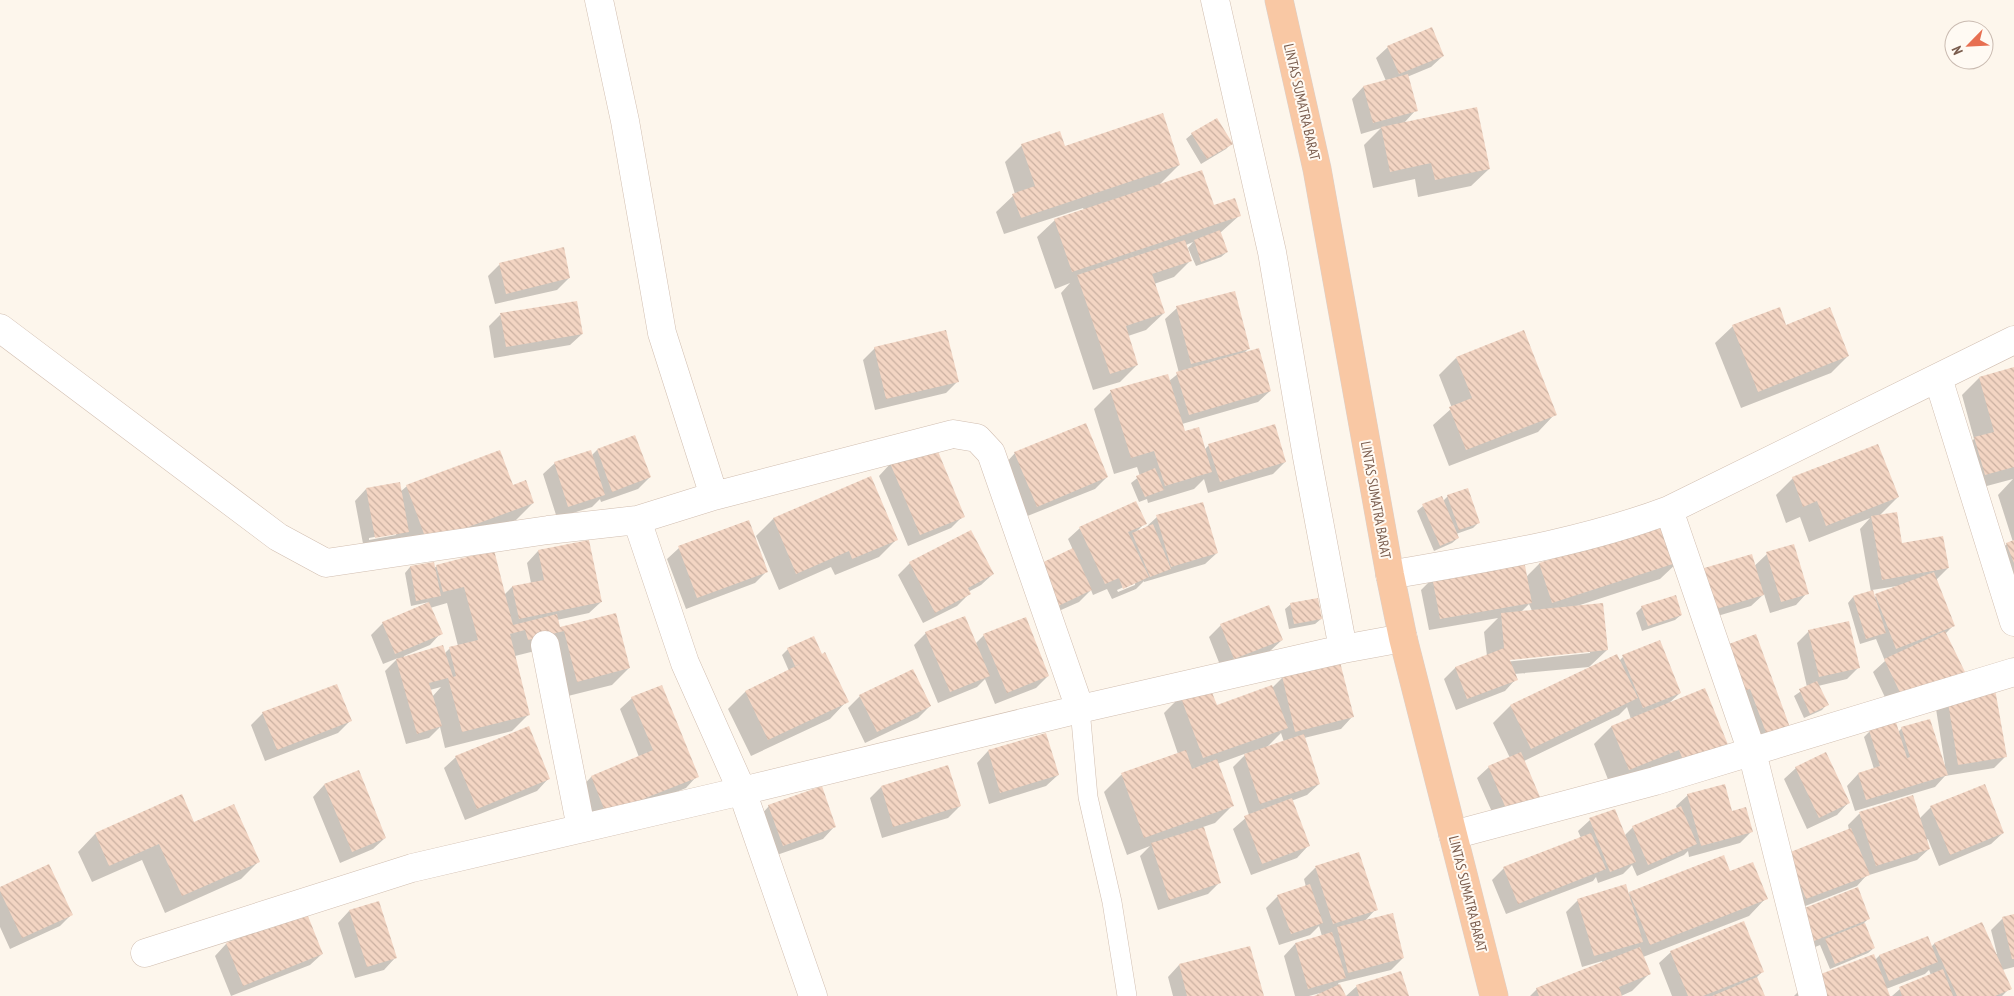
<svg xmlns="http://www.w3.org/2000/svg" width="2014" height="996" viewBox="0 0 2014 996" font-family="'PT Sans Narrow',sans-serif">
<defs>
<pattern id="building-back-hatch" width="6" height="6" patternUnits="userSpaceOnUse" patternTransform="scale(1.25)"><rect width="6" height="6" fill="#f3d5c3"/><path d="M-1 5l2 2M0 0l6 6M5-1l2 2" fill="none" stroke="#cab0a1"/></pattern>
</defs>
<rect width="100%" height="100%" fill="#fdf6ec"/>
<path fill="#0003" fill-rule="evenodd" d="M1388,47L1443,56L1431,67L1407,77L1416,110L1403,124L1489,169L1471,186L1418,197L1415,179L1373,188L1364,145L1381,128L1361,134L1352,99L1363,87L1386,81L1376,58Z
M1192,134L1231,144L1226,149L1201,164L1186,139Z
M1022,145L1065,147L1179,165L1158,186L1240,215L1220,233L1227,252L1221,257L1196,266L1188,248L1193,242L1186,245L1191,260L1174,277L1154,284L1164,313L1146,330L1128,336L1137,365L1120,382L1093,390L1061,293L1070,283L1055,289L1037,237L1055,220L1084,210L1083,208L1004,234L996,212L1015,194L1005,162Z
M500,264L569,278L557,290L495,304L488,276Z
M1177,308L1249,348L1243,354L1270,391L1258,402L1182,424L1185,433L1204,450L1209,445L1285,462L1273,474L1208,493L1204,479L1194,489L1148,503L1147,499L1139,502L1131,483L1140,476L1137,467L1114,474L1094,409L1111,392L1169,381L1179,373L1165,319Z
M500,315L582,334L570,345L494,358L489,326Z
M1733,326H1786L1848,356L1831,373L1741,408L1715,343Z
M875,348L957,382L946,393L875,410L863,360Z
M1456,358L1555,414L1538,432L1449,466L1433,425L1452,408L1439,375Z
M2014,368V589L1995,555L2007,544L2013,542L1998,495L2013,479L1968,491L1958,455L1974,439L1962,395L1979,378Z
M635,436L650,477L638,489L601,502L600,499L592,507L557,518L543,474L555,463L591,456L597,450Z
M1015,453L1107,477L1095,489L1025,517L1004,465Z
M890,464L963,516L951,528L908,546L879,476Z
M1793,478L1898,497L1879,516L1901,544L1948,568L1936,580L1953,626L1945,634L1893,714L1873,672L1885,661L1876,639L1860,644L1848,603L1853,597L1871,592L1860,529L1870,518L1809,542L1800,517L1786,523L1776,495ZM1897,586L1876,596L1874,598L1872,590Z
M407,486H512L533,503L516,520L410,559L402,537L396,543L364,549L355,501L366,489L400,492ZM396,533V535L369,540V538Z
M1448,496L1478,523L1473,528L1456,534L1458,538L1452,543L1434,551L1417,511L1423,506L1443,501Z
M1157,517L1217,553L1205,564L1144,582V581L1136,589L1112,599L1107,589L1093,595L1091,590L1079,602L1043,618L1073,550L1068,539L1080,528L1145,523L1136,532L1145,528ZM1135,582V585L1118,592L1117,590Z
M773,519L897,539L879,557L835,575L831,567L779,590L756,536Z
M588,541L601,602L589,613L557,620L559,629L615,615L629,668L612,685L560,698L547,648L515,656L529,714L512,731L445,748L440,727L429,738L406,744L385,671L398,658L383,664L371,635L383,623L429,602L411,606L405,573L410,567L434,568L437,566L504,595L512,587L531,583L527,563L538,551ZM447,603L458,646L450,648L444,654L404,658V656L430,645L441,633L430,608ZM441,687L432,697L430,690Z
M679,548L767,571L755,583L686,609L667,559Z
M1767,554L1807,593L1796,605L1770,613L1764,594L1751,606L1694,623Z
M1678,562L1660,579L1577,606L1607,650L1589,667L1514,674L1516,679L1505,691L1456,710L1444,679L1455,668L1487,656L1484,632L1498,618L1429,630L1421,590L1433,578L1526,577L1539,564ZM1529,604L1532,611L1521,612ZM1590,651V653L1504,662V659Z
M910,563L993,574L981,585L968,592L969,594L957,606L923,623L898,575Z
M1291,604L1321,619L1315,624L1289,629L1285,609Z
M1642,607L1681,615L1675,620L1642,631L1636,613Z
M1221,625L1282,640L1270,651L1222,670L1209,637Z
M1809,631L1859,667L1847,679L1818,686L1827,704L1822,710L1804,718L1794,696L1807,687L1797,643Z
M926,633L975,644L984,635L1048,676L1036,688L995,704L985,679L977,687L938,703L914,645Z
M788,649L821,656L847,701L830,719L751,756L728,709L745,692L789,671L782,655Z
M1719,649L1791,732L1758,752Z
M1616,655L1619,661L1623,657L1680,693L1668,704L1730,751L1611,787L1594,744L1611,727L1631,719L1627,707L1619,715L1524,761L1539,796L1496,821L1477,778L1489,767L1510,758L1493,723L1510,706Z
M1340,664L1352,717L1341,729L1304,738L1319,784L1307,795L1291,801L1308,846L1297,858L1251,875L1233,829L1249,815L1233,767L1247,753L1217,764L1232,806L1215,823L1203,827L1220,882L1208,894L1158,910L1140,856L1150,846L1127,855L1104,792L1121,775L1178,754L1164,713L1181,696L1216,707L1272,688L1282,678ZM1281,733L1284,742L1266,748Z
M912,671L930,706L918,718L865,743L848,708L860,696Z
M1948,697L2005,757L1994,768L1945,776L1935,787L1855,811L1847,786L1858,774L1874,769L1864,737L1870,731L1898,732L1902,728L1945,765L1936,709Z
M632,698L697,776L686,788L635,809L597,829L580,789L591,777L639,757L620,709Z
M263,713L350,721L338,733L265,761L251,725Z
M1045,734L1058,775L1046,786L989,804L977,763L988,751Z
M456,757L548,779L537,791L465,820L444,768Z
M1796,768L1848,803L1837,815L1807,829L1784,779Z
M358,772L385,838L373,849L340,863L313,797L324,785Z
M881,787L960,806L948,818L882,838L870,798Z
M1688,795L1732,813L1751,832L1740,843L1689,857L1688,851L1684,855L1637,876L1632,865L1623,874L1598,883L1596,877L1593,881L1506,914L1492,880L1504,868L1581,838L1578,831L1590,820L1624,836L1633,827L1677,809L1676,806Z
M182,796L194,823L258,862L241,879L165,913L142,860L92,882L78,852L95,834Z
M1912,797L1919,819L1931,807L2003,833L1991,844L1939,866L1928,839L1926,840L1929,849L1917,860L1866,876L1857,886L1795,910L1777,866L1849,830L1848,825L1859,814Z
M769,806L834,827L823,839L771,857L758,818Z
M1359,854L1376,909L1364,922L1403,958L1391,970L1338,983L1344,996H1317L1320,993L1309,996H1295L1284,956L1295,944L1322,936L1319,926L1310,935L1279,945L1266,908L1278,896L1306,887L1304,879L1315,868Z
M1729,873L1766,898L1749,916L1643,957L1649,974L1632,991L1621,996H1530L1537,989L1603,963L1602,961L1582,967L1566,912L1578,900L1628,895L1630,893Z
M0,888L71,915L60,926L10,949L0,927Z
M349,911L395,958L384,970L355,978L338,923Z
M305,913L322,954L310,965L231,996L215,956L226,944Z
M2014,915V967L2002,970L2010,988L2002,996H1892L1900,989L1931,975L1929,970L1925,974L1886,989L1889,996H1794L1811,979L1875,960L1879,956L1927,937L1931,947L1934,944L1997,954L1991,930L2003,918Z
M1869,918L1864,923L1874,948L1868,953L1830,969L1820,945L1803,952L1791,922Z
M1249,947L1262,996H1173L1168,977L1179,965Z
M1671,952L1763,971L1756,978L1764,996H1672L1659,963Z
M1357,986L1407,996H1346Z"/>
<path fill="url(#building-back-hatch)" d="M1432,27L1444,56L1399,74L1387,46Z
M1408,74L1418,111L1373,123L1363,86Z
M1477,107L1490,169L1435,180L1431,163L1390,172L1381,127Z
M1163,113L1180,165L1021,218L1012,194L1035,186L1021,144L1060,131L1065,146Z
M1217,118L1233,144L1207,159L1191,133Z
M1202,170L1214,205L1235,198L1241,216L1072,272L1054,219Z
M1220,230L1228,252L1201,262L1194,240Z
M1185,240L1192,261L1152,274L1165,313L1126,326L1138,365L1110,374L1077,275Z
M564,247L570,278L506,294L499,263Z
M1235,291L1250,349L1191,364L1176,306Z
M577,301L583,334L506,347L500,313Z
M1780,307L1786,325L1830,307L1849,356L1758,392L1732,325Z
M946,330L959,382L886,399L874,347Z
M1524,330L1557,415L1466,450L1449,407L1472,398L1456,357Z
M1259,348L1271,391L1189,415L1176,372Z
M2014,367V467L1985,475L1974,437L1994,432L1979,377Z
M1168,374L1185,431L1199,427L1212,472L1165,486L1154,451L1131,458L1110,390Z
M1086,423L1108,477L1037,507L1014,452Z
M1275,424L1286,462L1220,482L1208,444Z
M635,435L651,477L612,492L597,449Z
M935,444L965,517L920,535L890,463Z
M1878,444L1899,497L1826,526L1817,501L1803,507L1792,477Z
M500,450L513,485L526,480L534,503L427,542L406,485Z
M591,450L605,495L568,507L554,462Z
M1155,468L1164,490L1145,497L1136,476Z
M871,476L898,540L852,559L849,551L796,574L773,518Z
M400,482L409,532L375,538L366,488Z
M1468,488L1480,523L1459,530L1447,495Z
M1442,496L1459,538L1440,546L1422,504Z
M1136,501L1147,524L1128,532L1149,577L1123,589L1119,578L1105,584L1079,527Z
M1203,502L1218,553L1171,567L1156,515Z
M1897,512L1902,543L1943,536L1949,568L1882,580L1871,516Z
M749,520L768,572L697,598L678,546Z
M1666,522L1679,562L1552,603L1539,563Z
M1153,524L1171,569L1150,577L1132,533Z
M971,530L994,574L968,588L971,594L935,613L909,562Z
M589,540L602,602L519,619L512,586L544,580L538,550Z
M2014,540V563L2006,543Z
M1794,544L1809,594L1781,602L1766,552Z
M1073,548L1092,590L1054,608L1035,566Z
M494,550L513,625L557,614L560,627L616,613L630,668L577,682L564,631L528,640L525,630L510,634L530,715L462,732L448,678L429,683L442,726L417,734L396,659L443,645L453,677L456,676L449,647L478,640L464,587L443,592L436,565Z
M1752,554L1764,595L1706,612L1694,571Z
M1524,560L1532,603L1440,619L1432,577Z
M434,562L441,596L416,601L410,566Z
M1934,572L1955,626L1896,649L1875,594Z
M1873,590L1886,633L1866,639L1853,596Z
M1676,595L1682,615L1648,626L1641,606Z
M1318,598L1322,619L1294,624L1290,603Z
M429,602L443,634L395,654L382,622Z
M1603,603L1608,650L1510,660L1518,680L1467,699L1455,667L1504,648L1501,613Z
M1269,605L1283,640L1234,659L1220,624Z
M965,616L990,676L950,692L925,632Z
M1026,617L1049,676L1007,693L983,634Z
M1849,621L1860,668L1819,677L1808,630Z
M1945,631L1966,674L1905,703L1884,659Z
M1756,634L1792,733L1769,741L1750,689L1735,694L1718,648Z
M814,636L822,654L825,652L849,702L768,740L745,691L804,662L795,666L787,648Z
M1660,640L1681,693L1643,708L1622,655Z
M1617,654L1638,698L1531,749L1510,705Z
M1340,662L1354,717L1295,732L1282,676Z
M913,669L931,706L877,732L859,695Z
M1817,681L1829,705L1810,714L1799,689Z
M337,684L352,721L277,750L262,712Z
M662,685L699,777L638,801L608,819L591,776L653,750L631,697Z
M1209,685L1217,705L1272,685L1288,728L1203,758L1180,695Z
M1705,688L1731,752L1687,770L1679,750L1629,770L1611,726Z
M1995,689L2007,757L1958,765L1947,696Z
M1930,719L1948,775L1866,800L1858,773L1880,766L1869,730L1896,722L1907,758L1910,757L1901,727Z
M529,726L550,779L477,809L455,756Z
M1046,733L1059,775L1000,793L988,750Z
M1304,734L1320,784L1260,804L1244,754Z
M1186,750L1192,769L1217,759L1234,806L1144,838L1121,773Z
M1521,752L1540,797L1507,811L1488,766Z
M1826,752L1850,803L1819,818L1795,767Z
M948,765L961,806L893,827L881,786Z
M359,770L386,838L352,852L324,784Z
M1725,784L1732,811L1746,807L1753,832L1701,846L1687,794Z
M1985,784L2004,833L1950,855L1930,806Z
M822,786L836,827L783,846L768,805Z
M182,794L194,822L234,804L260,862L182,896L159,844L109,866L95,833Z
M1913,795L1930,849L1876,866L1859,812Z
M1292,798L1310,846L1262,864L1244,816Z
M1681,806L1697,844L1648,865L1632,826Z
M1615,809L1636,862L1610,872L1589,818Z
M1204,827L1221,883L1169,900L1151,843Z
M1851,828L1870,875L1806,899L1788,853Z
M1591,833L1606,869L1518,904L1503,867Z
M1359,852L1378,910L1333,924L1315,866Z
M1724,855L1730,871L1753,862L1768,899L1650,945L1629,892Z
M49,864L73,915L22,938L0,891V887Z
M1310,884L1323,923L1291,934L1277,895Z
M1626,884L1643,942L1594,956L1577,899Z
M1858,887L1870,919L1814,941L1802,909Z
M379,901L397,958L367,967L349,910Z
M306,911L323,954L243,986L226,943Z
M1393,913L1404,958L1348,973L1337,927Z
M2014,914V959H2012L2002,917Z
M1744,921L1764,972L1703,996H1688L1670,951Z
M1982,922L2012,989L1995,996H1957L1934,943Z
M1865,923L1875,948L1835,964L1825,939Z
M1332,932L1346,978L1308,989L1295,943Z
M1928,936L1938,962L1889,981L1879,955Z
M1250,946L1264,996H1187L1179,964Z
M1640,947L1651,974L1619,987L1622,996H1539L1536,988Z
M1874,954L1890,996H1817L1810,978Z
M1943,969L1953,996H1902L1899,987Z
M1401,971L1409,996H1359L1356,985Z
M1757,977L1765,996H1712Z
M1340,984L1346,996H1314Z"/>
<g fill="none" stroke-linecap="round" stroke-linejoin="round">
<g stroke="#d1beb0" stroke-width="20">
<path id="service" d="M1080,709L1088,797L1112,902L1127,996"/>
</g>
<g stroke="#d1beb0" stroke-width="29">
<path id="minor" d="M599,0L625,121L662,333L714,496
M1215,0L1272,252L1307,457L1343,649
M0,328L278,537L326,563L548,530L637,520L714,496L953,434L977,438L991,453L1080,709
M1938,378L2014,622
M1669,510L1752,752L1813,996
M637,520L685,663L742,791L813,996
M1390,575C1484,558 1579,544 1669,510L2014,340
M545,645L581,828
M1453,835L1655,781L2014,672
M145,953L412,868L742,791L1080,709L1343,649L1403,638"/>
</g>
<g stroke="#dad1cd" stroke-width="29">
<path id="trunk" d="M1279,0L1317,169L1390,575L1403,638L1494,996"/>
</g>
<use href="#service" stroke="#fff" stroke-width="19"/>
<use href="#minor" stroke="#fff" stroke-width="28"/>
<use href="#trunk" stroke="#f9c8a4" stroke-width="28"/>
</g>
<g text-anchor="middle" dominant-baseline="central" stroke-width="4" stroke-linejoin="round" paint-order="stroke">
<g font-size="14" fill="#7a5c4d" stroke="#fffaf3">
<text transform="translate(1302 102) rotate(77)">LINTAS SUMATRA BARAT</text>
<text transform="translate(1376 500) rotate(80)">LINTAS SUMATRA BARAT</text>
<text transform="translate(1468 894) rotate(76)">LINTAS SUMATRA BARAT</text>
</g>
</g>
<g transform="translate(1969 45) rotate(246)"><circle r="24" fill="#fffaf3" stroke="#cabbb1"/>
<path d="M0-4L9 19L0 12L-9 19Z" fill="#e76f51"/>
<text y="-8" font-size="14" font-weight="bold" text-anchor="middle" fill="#7a5c4d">N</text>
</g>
</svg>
